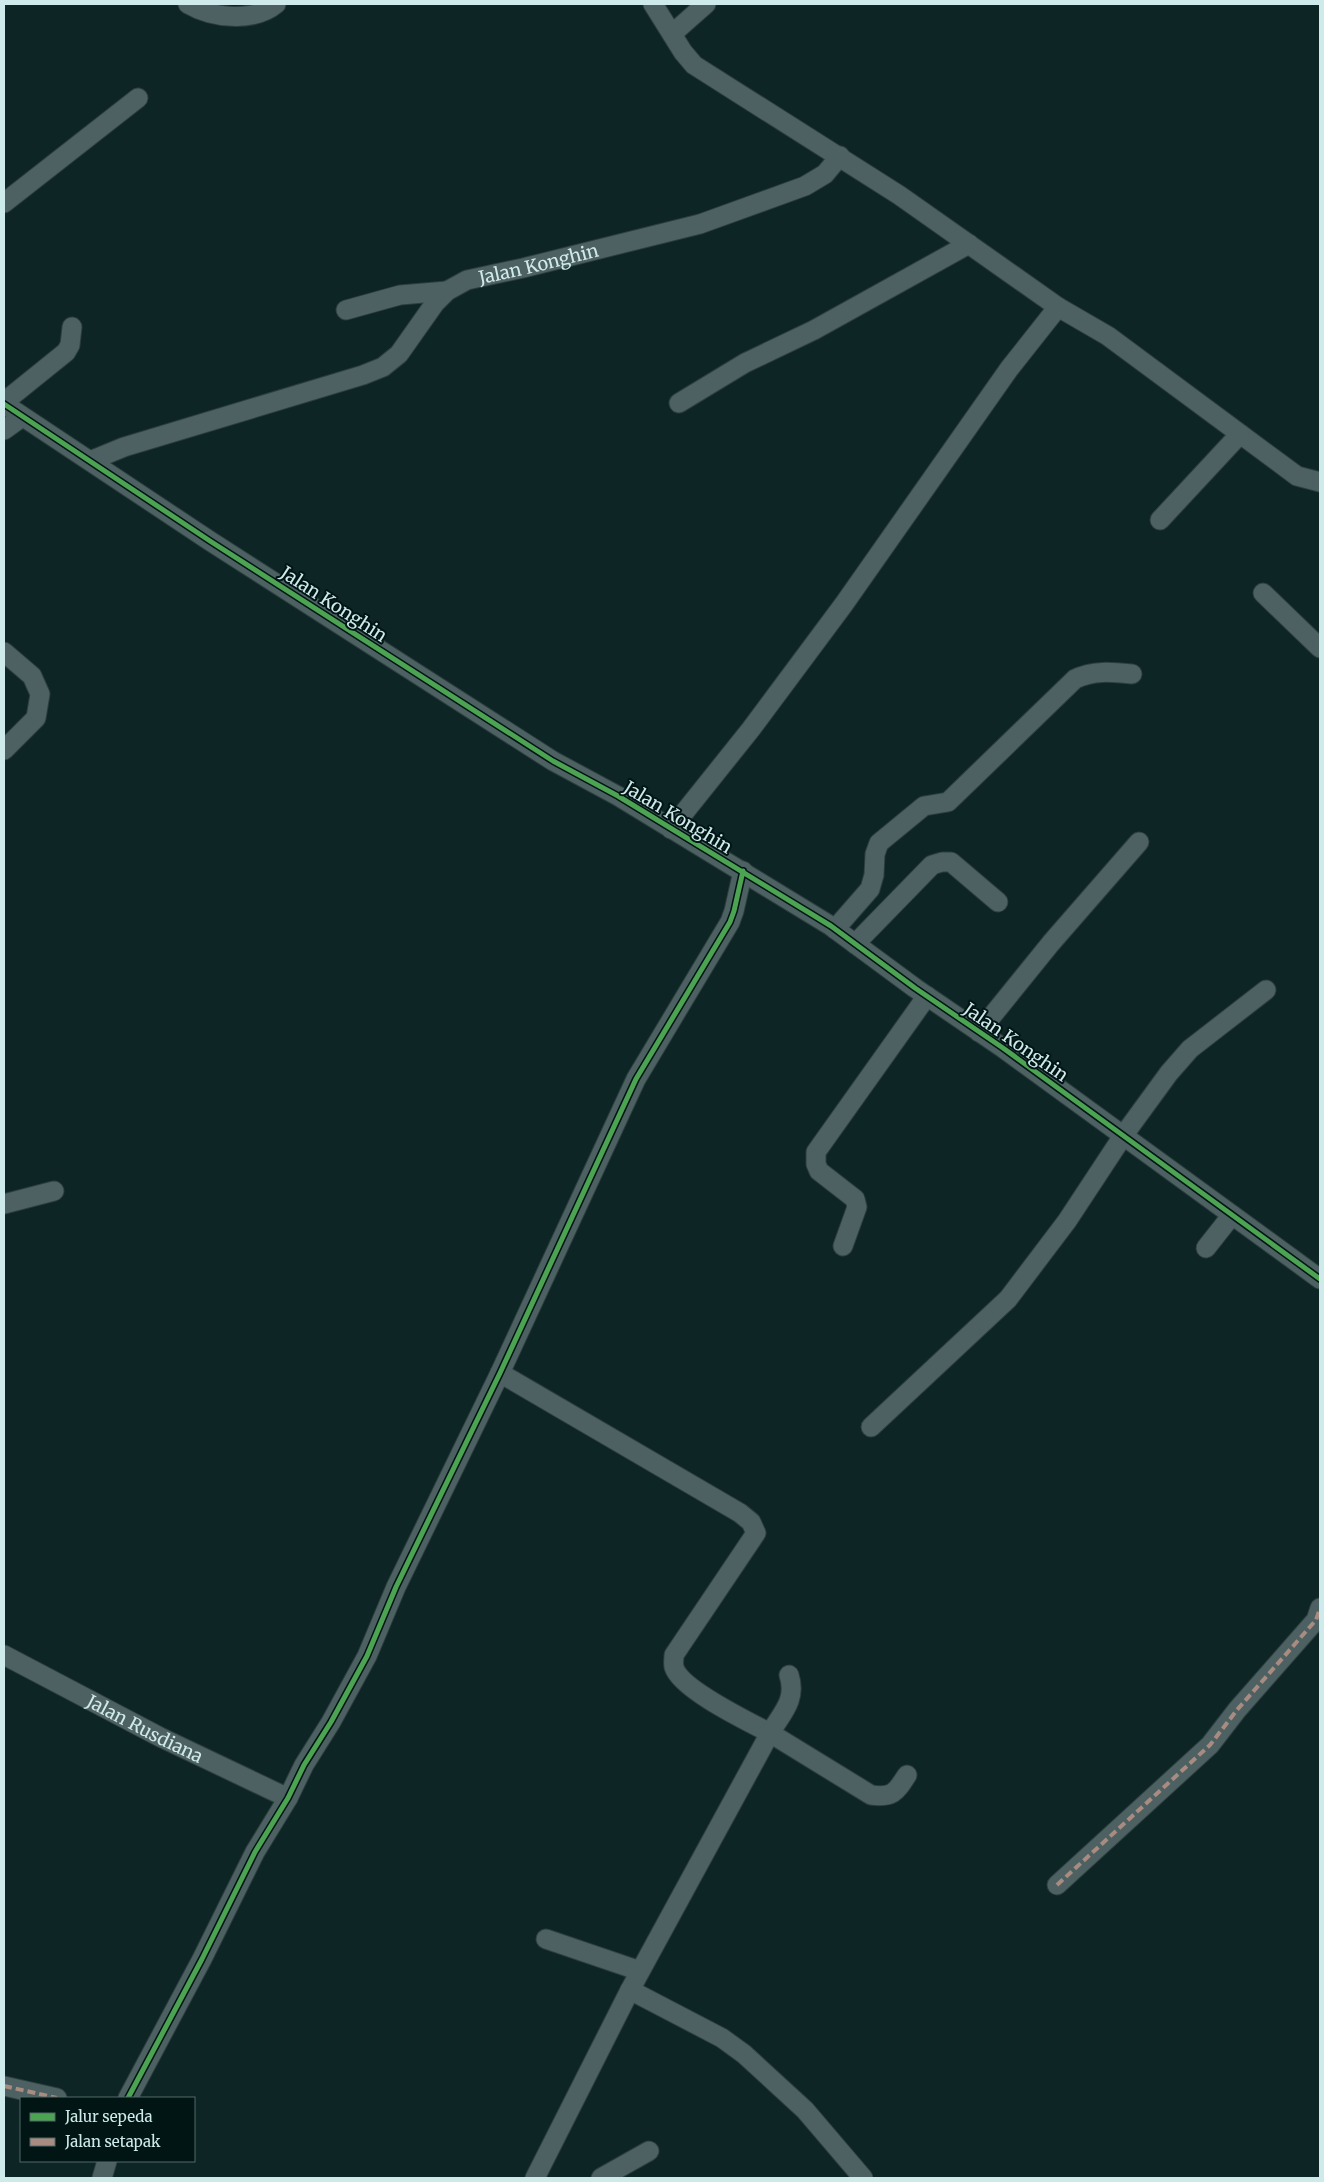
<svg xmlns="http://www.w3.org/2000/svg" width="1324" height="2182" viewBox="0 0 1324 2182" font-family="Merriweather,serif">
<rect width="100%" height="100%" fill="#0d2525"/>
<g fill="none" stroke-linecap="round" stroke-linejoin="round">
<g stroke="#2d3e3f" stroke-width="21">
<g id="minor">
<path d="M188,4C212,18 253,23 276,4"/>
<path d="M653,4L683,52L694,65L899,195L1058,307L1108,336L1297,476L1320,482"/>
<path d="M672,34L706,4"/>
<path d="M4,203L138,98"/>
<path d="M346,310L400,295L447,291"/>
<path d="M4,402L66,352L70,345L72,327"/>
<path d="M679,403L745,363L814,330L969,244"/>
<path d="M4,404L210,541L553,761L618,796L831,926L915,988L1003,1048L1320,1279"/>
<path d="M4,430L22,417"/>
<path id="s1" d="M90,461L124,447L363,375L383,367L399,354L435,303L447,291L467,280L523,268L700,224L805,186L825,174L840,156"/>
<path d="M1160,520L1240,434"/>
<path d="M1263,593L1320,648"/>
<path d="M4,652L32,676L40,694L36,718L4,750"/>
<path d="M671,829L751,729L844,604L1009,369L1058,307"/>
<path d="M835,929L870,889L874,875L875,854L879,843L924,806L948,802L1075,679C1093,670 1112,672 1132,674"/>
<path d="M855,944L932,865L942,862H951L998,902"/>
<path d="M979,1032L1051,943L1139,842"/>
<path d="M4,1204L54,1191"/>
<path d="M843,1246L857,1207L855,1199L819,1171L816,1164V1152L927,996"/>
<path d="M1206,1248L1232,1215"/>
<path d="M500,1373L740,1513L751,1522L756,1533L674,1655C674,1659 673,1664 674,1667C680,1689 749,1722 770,1733L630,1990L535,2178"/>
<path d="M871,1427L1008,1299L1067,1221L1123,1136L1169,1073L1190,1049L1266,990"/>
<path id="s2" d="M4,1655L160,1737L288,1798"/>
<path d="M789,1675C797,1700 782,1713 770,1733L871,1795C893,1798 896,1792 907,1775"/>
<path d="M1057,1885L1210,1745L1237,1710L1316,1620L1320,1608"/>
<path d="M546,1939L640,1971"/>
<path d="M630,1990L722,2038L744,2054L805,2110L863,2178"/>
<path d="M4,2086L57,2098"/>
<path d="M128,2098L202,1959L255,1852L288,1798L304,1765L331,1722L367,1656L396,1587L500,1373L636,1079L730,922L734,911L743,871"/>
<path d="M102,2178L107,2161"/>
<path d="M601,2178L649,2151"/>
</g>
</g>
<use href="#minor" stroke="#4e6162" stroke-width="19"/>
<path stroke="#a88b81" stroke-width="4" stroke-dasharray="8 4" stroke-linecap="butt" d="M1057,1885L1210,1745L1237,1710L1316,1620L1320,1608
M4,2086L57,2098"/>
<g stroke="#011515" stroke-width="8">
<path id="cycleway" d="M4,404L210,541L553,761L618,796L831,926L915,988L1003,1048L1320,1279
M128,2098L202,1959L255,1852L288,1798L304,1765L331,1722L367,1656L396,1587L500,1373L636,1079L730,922L734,911L743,871"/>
</g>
<use href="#cycleway" stroke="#4ca352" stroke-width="5"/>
</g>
<g text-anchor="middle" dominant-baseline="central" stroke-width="4" stroke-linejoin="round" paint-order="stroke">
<g font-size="18" fill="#cfeaea" stroke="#011515">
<text stroke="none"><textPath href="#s1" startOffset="504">Jalan Konghin</textPath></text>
<text transform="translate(334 604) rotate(33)">Jalan Konghin</text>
<text transform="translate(678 817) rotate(31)">Jalan Konghin</text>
<text transform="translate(1016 1042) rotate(35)">Jalan Konghin</text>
<text stroke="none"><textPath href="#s2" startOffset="159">Jalan Rusdiana</textPath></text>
</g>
</g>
<rect width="1324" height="2182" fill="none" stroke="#cfeaea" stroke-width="10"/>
<rect x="20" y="2097" width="175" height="65" fill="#011515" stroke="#536a6a"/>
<rect x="30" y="2113" width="25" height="8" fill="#4ca352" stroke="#536a6a"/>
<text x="65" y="2122" font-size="15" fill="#cfeaea">Jalur sepeda</text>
<rect x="30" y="2138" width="25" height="8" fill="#a88b81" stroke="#536a6a"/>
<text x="65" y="2147" font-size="15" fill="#cfeaea">Jalan setapak</text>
</svg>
